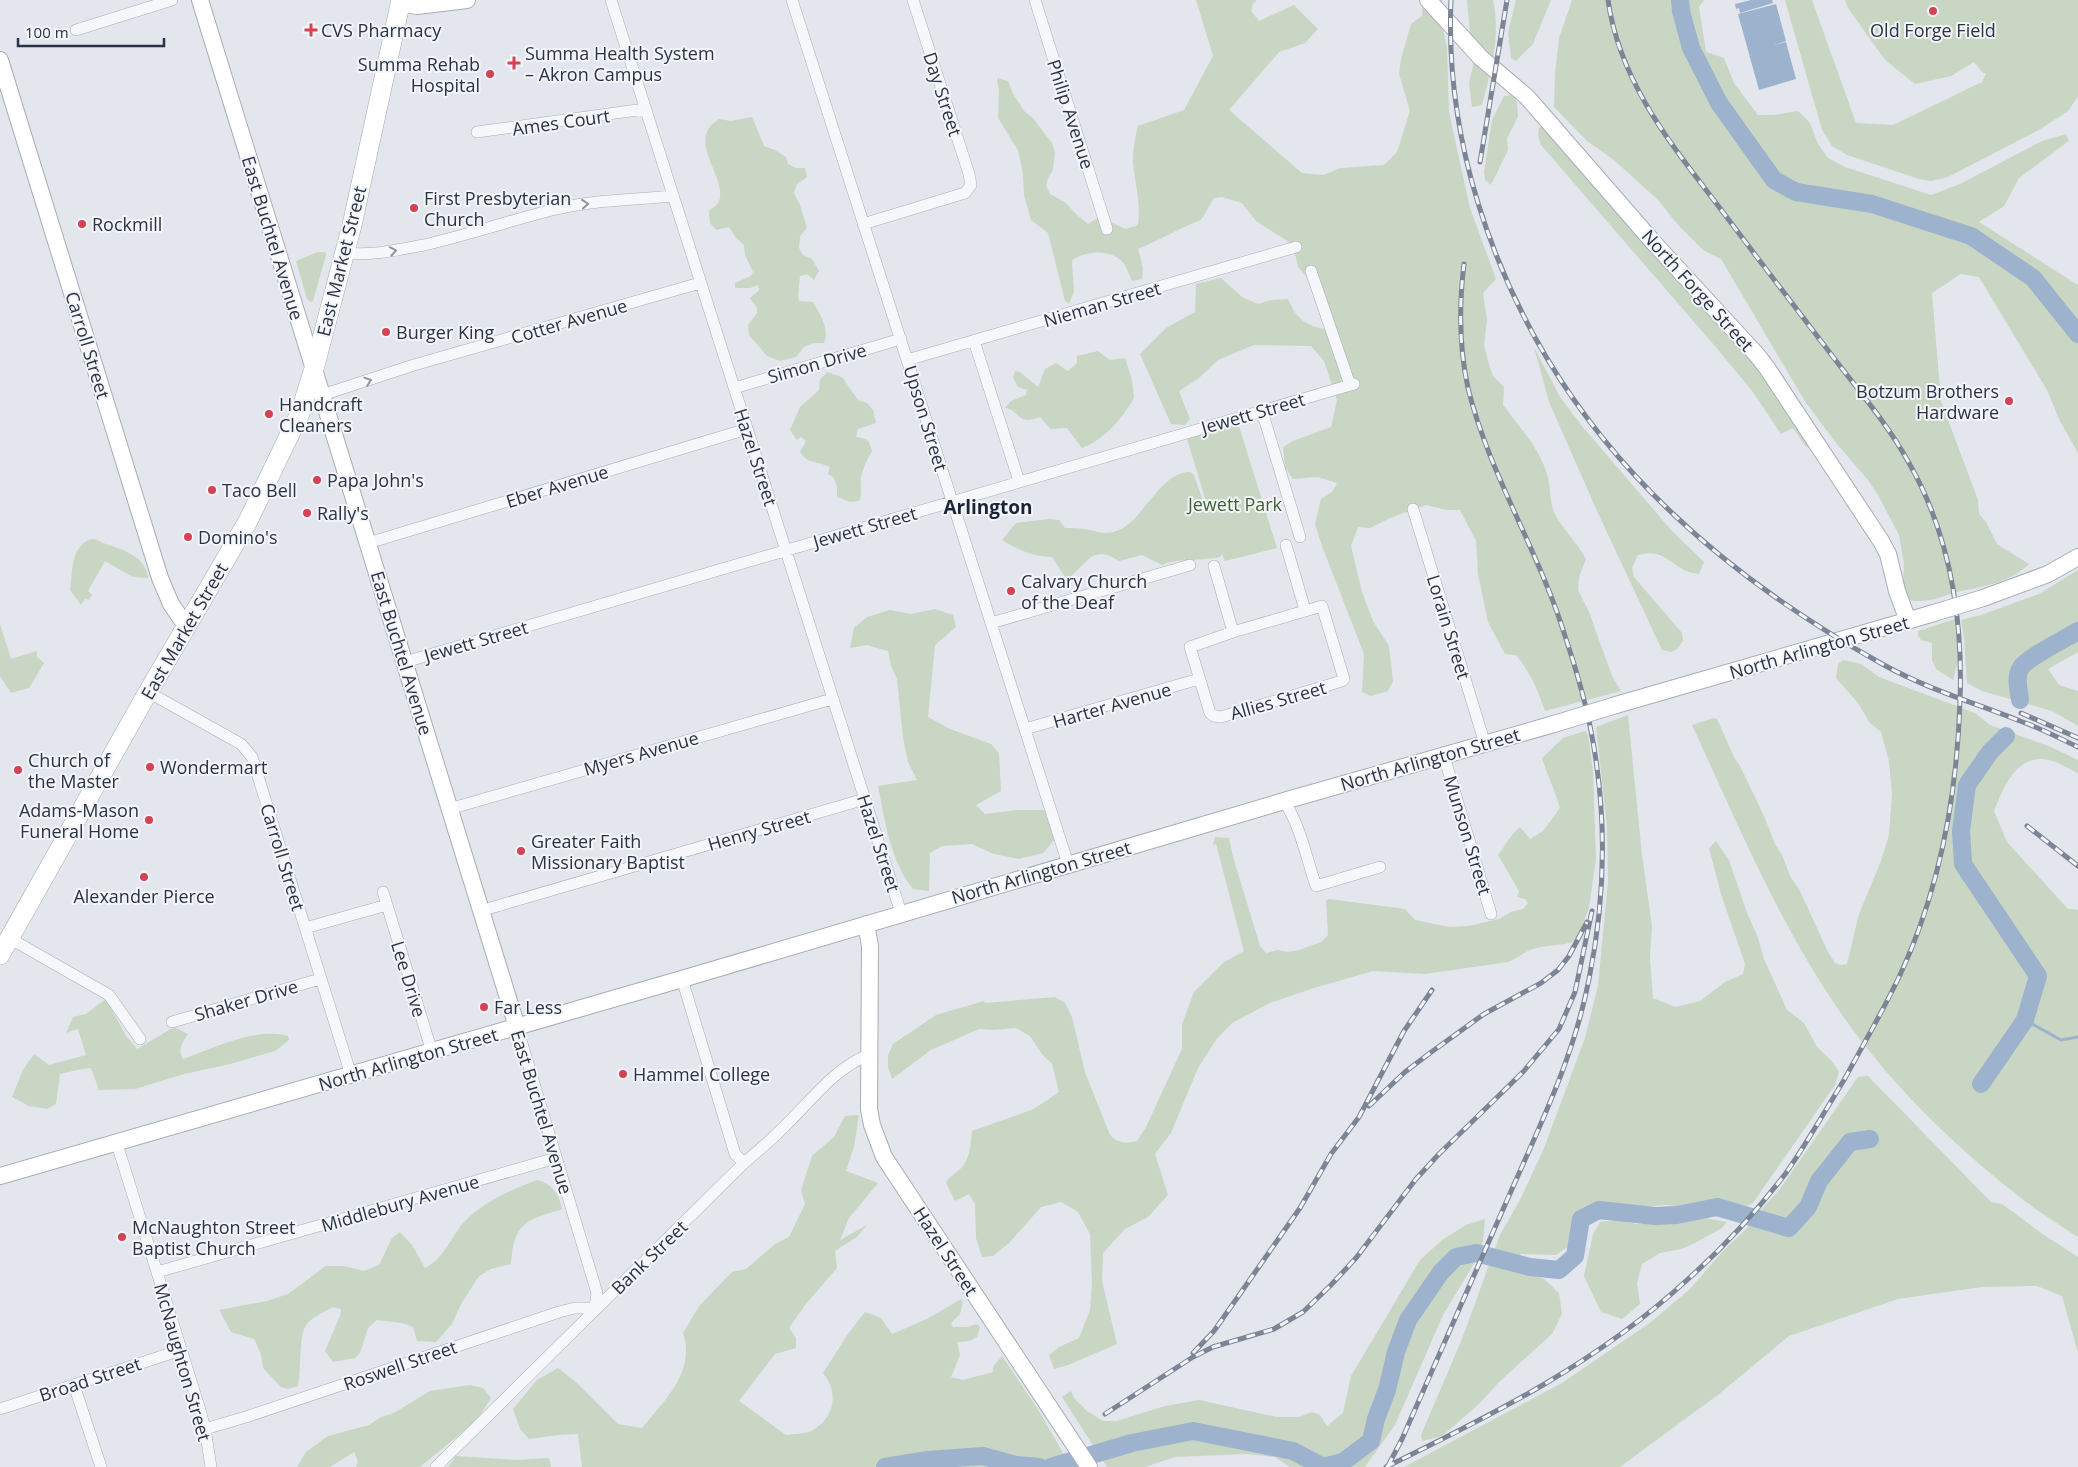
<svg xmlns="http://www.w3.org/2000/svg" width="2078" height="1467" viewBox="0 0 2078 1467" font-family="'Open Sans',sans-serif">
<rect width="100%" height="100%" fill="#e3e6ec"/>
<path fill="#c8d6c3" d="M1196,0H1257L1253,4L1251,11L1259,21L1294,5L1318,29L1305,43L1279,52L1229,110L1302,173L1323,175L1341,168L1384,165L1397,152L1410,111L1399,74L1401,59L1411,24L1422,16L1423,0H1442V24L1447,48L1449,112L1470,208L1496,279L1483,293L1487,320L1484,346L1489,364L1493,376L1504,387L1503,405C1519,426 1539,448 1547,474C1551,486 1549,500 1554,512C1562,529 1577,542 1586,559L1579,577L1578,590L1589,612L1612,676L1621,691L1545,711C1538,690 1530,672 1516,655L1505,654L1488,622L1478,574L1476,541L1460,510H1447L1426,505L1390,518L1370,528L1358,527L1351,546L1362,592L1373,621L1389,646L1393,681L1388,691L1371,696L1362,692L1364,654L1322,546L1315,524L1321,499L1332,492L1337,483L1318,477L1293,479L1285,467L1283,447L1293,441L1331,427L1337,400L1324,361L1311,346L1254,345L1218,360L1199,378L1179,391L1190,419L1185,425L1171,424L1140,354L1166,328L1195,312L1196,284L1221,278L1242,297L1258,304L1271,300L1288,299C1296,318 1305,326 1326,329L1322,294L1298,267L1296,257L1289,242L1256,221L1242,203L1222,197L1214,198L1201,220C1179,228 1160,240 1138,249L1143,268L1142,279L1132,281C1129,274 1125,262 1118,258C1104,249 1085,252 1072,260L1074,292L1069,303L1065,301L1048,233L1031,220L1024,195L1023,174L1018,150L998,118L999,92L997,78L1008,81L1013,94L1025,112L1032,117L1052,143L1055,153L1053,170L1048,178L1046,185L1050,194L1066,203L1077,215L1088,224L1099,217L1126,229L1138,225C1141,199 1135,186 1133,162C1133,149 1135,137 1138,126L1184,110L1213,56Z
M1467,0H1493C1501,35 1491,71 1482,105L1472,107L1469,83L1473,66Z
M1516,0H1551L1533,44L1516,61L1511,58L1508,33Z
M1572,0H1704L1699,7L1706,52L1724,58L1734,83L1758,115H1773L1798,111L1810,123L1818,144L1828,158L1845,167L1931,195L1960,184L2042,141L2066,134L2069,141L2019,178L2004,206L1979,222L2078,285V453L2060,421L2047,390L1979,277L1961,274L1932,293L1941,401L1978,500L1979,514L1986,522L1997,544L2029,564C2010,582 1986,586 1961,591C1941,596 1930,604 1908,600L1903,586L1904,564L1899,535L1878,495L1868,480L1837,444L1806,403L1721,259L1703,250L1678,225L1658,200L1614,160L1587,141L1554,107L1555,73L1559,38Z
M1785,0H1812L1856,123L1893,125L1982,82L1986,73H1983L1974,62L1951,76L1915,84L1885,60L1848,8L1845,0H2078V96L2068,111L2039,130L1948,177L1931,181L1919,179L1847,155L1832,146L1822,130Z
M1513,95L1517,102L1518,117L1507,138L1508,150L1491,185L1485,180L1484,172L1492,120L1504,96Z
M752,117L764,146L775,150L786,157L788,164L796,168H805L807,177L797,184L794,193L800,205L807,228L800,236L799,248L803,255L812,259L819,271L814,280L807,274L800,276L798,296L799,301L813,302C820,315 830,328 824,343H813L804,347L796,357L780,361L767,356L749,335L748,325L757,313V308L750,298L759,290L758,285L750,288H735V283L751,276L753,272L745,255L744,245L736,238L729,227L716,230L710,223L709,211C711,209 716,206 718,203C731,180 683,141 719,119L731,121Z
M1544,125L1764,372L1812,446L1806,447L1793,428L1781,434L1753,392L1714,345L1541,145L1538,136L1539,128Z
M318,252H325L326,255L313,301L311,302L307,299L296,261Z
M1534,347L1560,397L1582,426L1671,530L1704,562L1699,574C1694,573 1688,572 1684,570C1666,559 1660,549 1638,555L1632,568L1634,577L1682,633L1683,641L1677,649L1671,652L1662,650L1598,513L1549,402Z
M1098,351L1110,360L1125,358L1132,380L1134,398C1122,419 1104,440 1082,448L1067,428L1051,429L1040,417C1036,418 1032,420 1028,420C1018,420 1015,408 1005,408L1011,401L1026,395L1027,390L1018,387L1013,377L1015,371L1020,372L1038,387L1045,369L1056,363L1068,371L1077,363V356Z
M827,372L842,377L858,400L867,403L873,410L876,423L858,429L856,437C867,439 869,439 872,451C867,459 863,468 861,477C860,485 863,494 859,501L850,502L837,497V487L834,478L828,474L830,467C818,461 807,464 800,452L806,441L801,437L797,440L790,430L800,407L819,390L820,380Z
M1238,423L1277,548L1225,561L1222,554L1220,557C1202,561 1177,558 1162,565L1142,555L1119,561C1109,555 1104,552 1092,556L1067,580L1052,557C1034,557 1016,549 1002,540L1016,523L1049,519L1059,520L1065,528C1071,528 1078,528 1084,529C1099,531 1104,537 1121,529C1143,519 1162,471 1190,472L1194,475L1204,504L1208,508L1187,439Z
M91,539C97,539 100,542 106,544C123,550 146,556 148,578L133,577L105,561L88,591L92,595L89,600L85,598L81,605L70,590C73,572 70,547 91,539Z
M2078,570V652L2048,669L2059,685L2078,691V726L2052,711L1982,691L1967,683L1964,637L1961,620L1981,615L2039,594Z
M935,609L953,615L956,627L935,645L928,717L950,729L991,744L999,753L1001,791L976,805L985,814L1018,810H1046L1054,840L1043,853L1019,859L994,854L972,844L942,846L930,853L929,891L913,889C890,860 885,821 878,786L917,780L908,762L903,738L897,679L891,666L888,651L867,645L850,648L854,628L867,617L890,610L911,614Z
M1955,619L1958,661L1953,680L1936,669L1932,660V643L1921,640L1918,635V631Z
M0,624L11,659L37,651V657L44,663L29,688L11,693L0,676Z
M1843,660L1861,664L1879,677L1975,713L1990,725L2051,747L2078,760V773C2069,769 2058,762 2049,760C2016,753 2004,787 1994,811L2007,842L2068,909L2078,910V1237C2057,1223 2035,1210 2016,1194C1952,1144 1892,1085 1845,1019C1781,929 1738,824 1692,725L1713,718L1717,719L1734,757L1740,766L1764,816L1775,844L1782,855L1790,876L1799,889L1828,952L1835,963L1841,965L1847,964L1859,914L1881,861L1889,835L1892,794L1889,761L1881,732L1870,723L1858,703L1836,678L1838,664Z
M1628,715L1642,855L1652,926L1650,957L1653,998L1675,1007L1700,1001L1725,982L1743,974L1745,964L1721,894L1709,848L1716,841L1729,860L1747,913L1757,935L1764,959L1787,1010L1804,1023L1817,1047L1831,1060L1839,1072L1835,1085L1753,1203L1747,1206L1718,1202L1687,1207L1666,1205L1610,1209L1575,1237L1568,1247L1556,1255L1520,1254L1531,1274L1544,1279L1559,1293L1562,1314L1552,1334L1499,1382L1479,1404L1442,1436L1422,1441L1421,1435L1462,1339L1500,1235L1521,1198L1544,1148L1585,1038L1598,986L1608,881L1607,826L1596,727Z
M1585,731L1588,735L1593,771L1596,859L1589,908L1577,940C1562,947 1548,944 1533,949C1524,952 1516,959 1508,962L1425,974L1373,971L1314,988L1270,1003L1232,1023L1216,1040L1198,1068L1171,1133L1155,1154L1168,1195L1148,1217L1125,1229L1103,1253L1102,1281L1117,1344L1068,1365L1054,1369L1049,1355L1059,1347L1079,1338L1090,1310L1092,1284L1090,1234L1078,1212L1061,1202L1041,1207L1009,1243L993,1256L982,1257L976,1238L975,1204L969,1194L955,1201L946,1183C950,1175 958,1172 963,1166C970,1157 971,1142 972,1131L1034,1109L1059,1092L1052,1064L1042,1054L1030,1036L1016,1028L994,1030L979,1029L931,1050L892,1079L888,1067V1055L893,1044L936,1015L984,1001L985,1003L1055,997L1065,1003L1072,1017L1085,1072L1110,1135C1118,1143 1125,1144 1137,1141L1146,1127L1182,1049V1024L1194,992L1223,963L1244,951L1216,844L1213,845L1215,837L1229,838L1233,857L1260,946L1266,953L1278,950L1288,952L1299,950L1321,942L1328,935L1326,901L1329,899L1405,909L1415,920L1449,927L1469,926L1499,919L1511,912L1523,909L1528,903L1525,899L1517,897L1519,891L1498,855C1506,845 1510,835 1520,827L1530,839L1543,831L1560,808C1555,790 1547,775 1542,758L1563,738Z
M106,999L126,1036L137,1049L174,1027L188,1034C183,1041 177,1050 183,1059C215,1048 255,1027 288,1036L289,1040L275,1051L230,1064L184,1074L135,1089L99,1090L91,1068L82,1069L60,1074L56,1104L47,1109L29,1106L12,1097L23,1070L34,1054L49,1065L86,1055L78,1029L66,1033L73,1017L86,1014Z
M1868,1076L1991,1202L2002,1204L2044,1235L2078,1257V1353L2062,1296L2037,1286L1982,1287L1898,1299L1789,1336L1719,1394L1620,1467H1404L1562,1383L1651,1322L1690,1289L1724,1250L1746,1229L1760,1211L1780,1189L1858,1077Z
M859,1115L854,1147L846,1171L878,1183L849,1218L840,1240L867,1225L857,1237L835,1251L837,1268L805,1305L789,1328L796,1338V1348L775,1354L739,1401L786,1435C794,1434 807,1434 813,1430C835,1417 839,1392 823,1373L848,1334L865,1312L881,1318L892,1334L927,1319L961,1299L963,1303L960,1314L951,1323L953,1327H968L976,1324L980,1327L977,1337L970,1341L957,1342L960,1355L951,1377L963,1380L993,1372V1367L1002,1356L1039,1411L1071,1467H582L578,1434L558,1435L529,1439L520,1429L513,1409L537,1380L558,1368L578,1384L618,1424L642,1428C665,1400 696,1371 683,1333L700,1305L732,1272L746,1269L775,1244L789,1237L805,1204L801,1190L812,1156L834,1137L845,1116Z
M537,1180C552,1184 559,1193 562,1209C525,1221 514,1222 511,1264L491,1269L479,1276L461,1304L452,1324L436,1342L417,1341L413,1327L402,1323L377,1320L368,1328L360,1353L355,1358L333,1362L325,1351L340,1316L341,1309L333,1307C324,1312 311,1317 305,1327C299,1339 301,1371 298,1386L288,1389L281,1387L263,1368L261,1354L254,1339L231,1332L219,1310L267,1301L288,1294L326,1266H343L364,1271L379,1265L392,1238L400,1232L412,1245L425,1268C445,1258 450,1238 464,1222C483,1202 511,1190 537,1180Z
M1704,1218L1727,1222L1722,1228L1695,1243L1681,1249L1660,1253L1642,1264L1637,1283L1640,1304L1622,1319L1601,1312L1584,1276L1593,1234L1600,1222L1615,1220L1637,1224Z
M1485,1219L1483,1241L1475,1262L1443,1315L1395,1425L1365,1467H1290L1275,1457L1246,1454L1175,1457L1145,1467H1107L1062,1397L1071,1391L1074,1398L1087,1411L1103,1421H1117L1165,1406L1199,1400L1277,1417H1299L1312,1412L1320,1415L1327,1426L1343,1413L1351,1376L1420,1260L1442,1240L1466,1225Z
M470,1385L483,1388L491,1398L477,1420L420,1467H356L358,1462L354,1452L330,1467H297L306,1452L328,1436L369,1425L381,1417L394,1413L430,1391Z
M456,1456L516,1460L549,1458L551,1467H448Z"/>
<path fill="#9cb2cd" d="M1751,0H1772L1773,3L1740,13L1739,8L1736,9L1735,4Z
M1776,4L1786,41L1774,45L1786,42L1796,79L1759,90L1738,14Z"/>
<g fill="none" stroke-linecap="round" stroke-linejoin="round">
<path stroke="#9cb2cd" stroke-width="3" d="M2025,1020L2061,1040L2078,1037"/>
<path stroke="#9cb2cd" stroke-width="18" d="M1680,0L1681,11L1691,48L1719,103L1774,180L1796,192L1872,204L1971,236L2033,278L2078,334
M2020,700C2019,691 2015,678 2020,669C2026,658 2065,639 2078,631
M1981,1084L2025,1020L2038,976L1963,864L1961,831L1967,785L1990,752L2006,736
M885,1467L928,1460L983,1456L1016,1465L1039,1467
M1051,1467L1132,1443L1193,1431L1293,1451L1323,1467L1343,1462L1371,1441L1376,1419L1387,1390L1396,1352L1408,1320L1441,1272L1456,1257L1476,1253L1530,1267L1559,1270L1575,1256L1581,1219L1599,1210L1655,1216L1677,1215L1717,1207L1789,1228L1808,1207L1819,1181L1850,1142L1870,1139"/>
<g stroke="#a7adb7" stroke-width="12">
<path id="street" d="M611,0L901,913
M792,0L1068,864
M1035,0L1107,229
M76,30L172,0
M477,132L645,109
M863,224L965,193L971,185L969,174L913,0
M345,253C372,256 397,250 424,245C467,235 509,221 552,210C591,200 633,200 673,196
M1311,271L1350,385
M974,341L1019,481
M907,360L1296,247
M734,388L901,339
M322,395L414,365L700,283
M1262,411L1300,537
M1413,509L1485,744
M368,543L747,429
M1286,545L1305,610
M1214,566L1233,632
M1322,606L1344,679L1342,681L1221,717L1214,716L1210,713L1190,647L1233,632Z
M991,623L1190,565
M405,662L1354,384
M148,692L241,744L252,757L351,1075
M1025,729L1199,679
M1444,756L1491,914
M1284,801C1301,827 1306,857 1316,886L1380,867
M449,809L832,699
M383,892L432,1052
M480,911L865,799
M305,928L387,905
M9,938L109,995L140,1039
M682,979L735,1154L744,1163
M172,1022L320,979
M117,1144L200,1410L205,1429L211,1467
M157,1272L556,1158
M74,1385L101,1467
M0,1409L181,1350
M205,1429L249,1416L559,1312L575,1308H595L597,1293L517,1027
M436,1467L744,1163C758,1151 772,1139 784,1127C810,1102 835,1067 869,1055"/>
</g>
<g stroke="#a7adb7" stroke-width="18">
<path id="secondary" d="M200,0L517,1027
M1428,0L1481,58L1527,97L1654,243L1757,355L1767,368L1881,541L1888,554L1897,591L1908,621
M400,3L417,6L467,0
M0,60L160,578L171,604L186,626
M1983,598L2048,574L2078,557
M1616,705L1934,613
M866,924L870,946L869,1109L872,1125L884,1157L1089,1467
M0,1176L682,979L1284,801L1554,724"/>
</g>
<g stroke="#a1aab8" stroke-width="20">
<path id="primary" d="M0,955L148,692L248,521L300,413L314,369L352,225L401,0"/>
</g>
<use href="#street" stroke="#f6f7fa" stroke-width="11"/>
<use href="#secondary" stroke="#fff" stroke-width="16"/>
<use href="#primary" stroke="#fff" stroke-width="19"/>
<g stroke="#7b8596" stroke-width="5">
<path id="rail" d="M1451,0C1448,68 1458,138 1478,203C1544,417 1693,559 1884,665C1927,689 1975,703 2020,721C2040,728 2059,738 2078,747
M1480,162L1507,0
M2021,713L2078,738
M2027,826L2078,866
M1369,1106L1405,1072L1430,1053L1484,1014L1541,983L1558,970L1569,956L1587,922
M1193,1353L1214,1331L1300,1208L1331,1154L1359,1117L1404,1031L1432,990
M1105,1414L1193,1357L1213,1347L1274,1329L1303,1312L1331,1285L1356,1258L1416,1179L1439,1154L1523,1072L1559,1029L1575,992L1592,911
M1388,1466L1402,1439C1439,1356 1475,1272 1512,1189C1542,1121 1575,1053 1589,979C1606,896 1607,809 1590,726C1584,696 1575,666 1565,636C1539,551 1489,474 1468,388C1459,347 1459,305 1464,264
M1386,1467C1494,1414 1597,1363 1687,1280C1723,1248 1757,1211 1786,1173C1807,1143 1825,1111 1844,1080C1863,1045 1883,1011 1900,975C1940,889 1957,795 1960,701C1963,619 1950,535 1909,463C1890,428 1864,397 1840,366C1798,311 1755,255 1713,199C1666,138 1619,78 1608,0"/>
</g>
<use href="#rail" stroke="#f3f5f9" stroke-width="3" stroke-dasharray="9" stroke-linecap="butt"/>
<g stroke="#a7adb7" stroke-width="18" stroke-linecap="butt">
<path id="secondary-bridge" d="M1934,613L1983,598
M1554,724L1616,705"/>
</g>
<use href="#secondary-bridge" stroke="#fff" stroke-width="16"/>
</g>
<defs><path id="oneway-chevron" d="M-2-3.5L2.5 0L-2 3.5" fill="none" stroke-width="1.6" stroke-linecap="round" stroke-linejoin="round" transform="scale(1.25)"/></defs>
<g stroke="#9095a0">
<use href="#oneway-chevron" transform="translate(585 204) rotate(-5)"/>
<use href="#oneway-chevron" transform="translate(393 251) rotate(-11)"/>
<use href="#oneway-chevron" transform="translate(368 381) rotate(-19)"/>
</g>
<g fill="#d64253" stroke="#f3f5f9" stroke-width="2">
<circle cx="1933" cy="11" r="5"/>
<path d="M308.5 22.5h5v5h5v5h-5v5h-5v-5h-5v-5h5z"/>
<path d="M511.5 55.5h5v5h5v5h-5v5h-5v-5h-5v-5h5z"/>
<circle cx="490" cy="74" r="5"/>
<circle cx="414" cy="208" r="5"/>
<circle cx="82" cy="224" r="5"/>
<circle cx="386" cy="332" r="5"/>
<circle cx="2009" cy="401" r="5"/>
<circle cx="269" cy="414" r="5"/>
<circle cx="317" cy="480" r="5"/>
<circle cx="212" cy="490" r="5"/>
<circle cx="307" cy="513" r="5"/>
<circle cx="188" cy="537" r="5"/>
<circle cx="1011" cy="591" r="5"/>
<circle cx="150" cy="767" r="5"/>
<circle cx="18" cy="770" r="5"/>
<circle cx="149" cy="820" r="5"/>
<circle cx="521" cy="851" r="5"/>
<circle cx="144" cy="877" r="5"/>
<circle cx="484" cy="1007" r="5"/>
<circle cx="623" cy="1074" r="5"/>
<circle cx="122" cy="1237" r="5"/>
</g>
<g text-anchor="middle" dominant-baseline="central" stroke-width="4" stroke-linejoin="round" paint-order="stroke">
<g font-size="18" fill="#293345" stroke="#f3f5f9" text-anchor="start">
<text x="321" y="30">CVS Pharmacy</text>
<text x="1933" y="30" text-anchor="middle">Old Forge Field</text>
<text x="525" y="53">Summa Health System<tspan x="525" dy="21">– Akron Campus</tspan></text>
<text x="480" y="64" text-anchor="end">Summa Rehab<tspan x="480" dy="21">Hospital</tspan></text>
<text x="424" y="198">First Presbyterian<tspan x="424" dy="21">Church</tspan></text>
<text x="92" y="224">Rockmill</text>
<text x="396" y="332">Burger King</text>
<text x="1999" y="391" text-anchor="end">Botzum Brothers<tspan x="1999" dy="21">Hardware</tspan></text>
<text x="279" y="404">Handcraft<tspan x="279" dy="21">Cleaners</tspan></text>
<text x="327" y="480">Papa John's</text>
<text x="222" y="490">Taco Bell</text>
<text x="317" y="513">Rally's</text>
<text x="198" y="537">Domino's</text>
<text x="1021" y="581">Calvary Church<tspan x="1021" dy="21">of the Deaf</tspan></text>
<text x="28" y="760">Church of<tspan x="28" dy="21">the Master</tspan></text>
<text x="160" y="767">Wondermart</text>
<text x="139" y="810" text-anchor="end">Adams-Mason<tspan x="139" dy="21">Funeral Home</tspan></text>
<text x="531" y="841">Greater Faith<tspan x="531" dy="21">Missionary Baptist</tspan></text>
<text x="144" y="896" text-anchor="middle">Alexander Pierce</text>
<text x="494" y="1007">Far Less</text>
<text x="633" y="1074">Hammel College</text>
<text x="132" y="1227">McNaughton Street<tspan x="132" dy="21">Baptist Church</tspan></text>
</g>
<g font-size="18" fill="#293345" stroke="#f3f5f9">
<text transform="translate(943 94) rotate(72)">Day Street</text>
<text transform="translate(1071 114) rotate(72)">Philip Avenue</text>
<text transform="translate(561 122) rotate(-8)">Ames Court</text>
<text transform="translate(273 238) rotate(73)">East Buchtel Avenue</text>
<text transform="translate(341 261) rotate(-76)">East Market Street</text>
<text transform="translate(1698 290) rotate(48)">North Forge Street</text>
<text transform="translate(1102 304) rotate(-16)">Nieman Street</text>
<text transform="translate(569 321) rotate(-16)">Cotter Avenue</text>
<text transform="translate(88 345) rotate(73)">Carroll Street</text>
<text transform="translate(817 363) rotate(-16)">Simon Drive</text>
<text transform="translate(1253 413) rotate(-16)">Jewett Street</text>
<text transform="translate(926 418) rotate(73)">Upson Street</text>
<text transform="translate(756 457) rotate(72)">Hazel Street</text>
<text transform="translate(557 486) rotate(-17)">Eber Avenue</text>
<text transform="translate(865 527) rotate(-16)">Jewett Street</text>
<text transform="translate(1449 627) rotate(73)">Lorain Street</text>
<text transform="translate(184 631) rotate(-60)">East Market Street</text>
<text transform="translate(476 641) rotate(-16)">Jewett Street</text>
<text transform="translate(1819 647) rotate(-16)">North Arlington Street</text>
<text transform="translate(402 653) rotate(73)">East Buchtel Avenue</text>
<text transform="translate(1278 700) rotate(-16)">Allies Street</text>
<text transform="translate(1112 705) rotate(-16)">Harter Avenue</text>
<text transform="translate(641 753) rotate(-16)">Myers Avenue</text>
<text transform="translate(1430 759) rotate(-16)">North Arlington Street</text>
<text transform="translate(759 830) rotate(-16)">Henry Street</text>
<text transform="translate(1468 835) rotate(73)">Munson Street</text>
<text transform="translate(879 843) rotate(72)">Hazel Street</text>
<text transform="translate(283 857) rotate(73)">Carroll Street</text>
<text transform="translate(1041 872) rotate(-16)">North Arlington Street</text>
<text transform="translate(409 979) rotate(73)">Lee Drive</text>
<text transform="translate(246 1000) rotate(-16)">Shaker Drive</text>
<text transform="translate(408 1059) rotate(-16)">North Arlington Street</text>
<text transform="translate(542 1112) rotate(73)">East Buchtel Avenue</text>
<text transform="translate(400 1203) rotate(-16)">Middlebury Avenue</text>
<text transform="translate(946 1251) rotate(57)">Hazel Street</text>
<text transform="translate(649 1257) rotate(-44)">Bank Street</text>
<text transform="translate(183 1362) rotate(74)">McNaughton Street</text>
<text transform="translate(400 1365) rotate(-19)">Roswell Street</text>
<text transform="translate(90 1379) rotate(-18)">Broad Street</text>
</g>
<g font-size="18" fill="#3d6236" stroke="#f3f5f9">
<text x="1235" y="504">Jewett Park</text>
</g>
<g font-size="19" font-weight="bold" fill="#1b2436" stroke="#f3f5f9">
<text x="988" y="507">Arlington</text>
</g>
</g>
<path d="M18 38v8h146v-8" fill="none" stroke="#293345" stroke-width="2.5"/>
<text x="25" y="38" font-size="15" fill="#293345" stroke="#f3f5f9" stroke-width="4" paint-order="stroke">100 m</text>
</svg>
